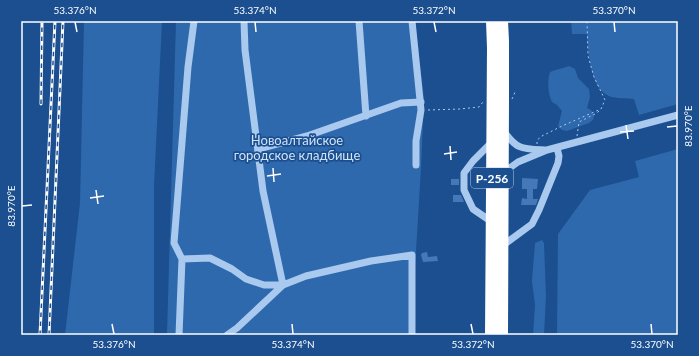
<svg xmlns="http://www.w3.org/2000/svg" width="699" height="356" viewBox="0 0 699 356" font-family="Lato,sans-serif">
<rect width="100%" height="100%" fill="#1b4f8f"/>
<path fill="#2e69ad" d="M84,21H162L154,186V335H65L80,203Z
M176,21H415L424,98L421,168L411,335H167Z
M571,21H678V87H676L678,104L639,115L634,99C627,98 616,99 609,96C590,89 588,51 587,34H572Z
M569,66L575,69L578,78L589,89L590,97L587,108L591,110L594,115L593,120L589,123L567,131L562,130L558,126L562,111L557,105L552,102C548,94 547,81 550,72C556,69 562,69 569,66Z
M678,149V335H557L558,234L590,190L639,177L635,161Z
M542,240L544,243L546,296L544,335H533L535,305L532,281L535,243Z"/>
<path fill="#4478b7" d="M522,178L538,179L537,189H533V199H538L536,205H521L522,198L527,199V189H522Z
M451,179H459V185H451Z
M453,195H461L464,202H453Z
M427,252L428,257L437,256L438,261L423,262L421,255L422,253Z"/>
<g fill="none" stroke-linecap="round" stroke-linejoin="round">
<path stroke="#a9c9ee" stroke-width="1" stroke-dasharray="2 3" stroke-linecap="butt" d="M512,99L516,90
M428,110L460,109L479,107L483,102
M577,136L579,122L597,113L600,110
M537,144V141L540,137L562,126L601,109L605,100L594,77L588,56L587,21"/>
<path stroke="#a9c9ee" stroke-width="7" d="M194,21L188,67L174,243L182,259L210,258L232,269L246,279L264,285H283L263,191L245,50L244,21
M359,21L366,116
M412,21L421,110L416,141V165
M503,130C517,150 522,149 545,150
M258,149L307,136L401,103L421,102
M503,176L511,167L518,162L547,150L678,115
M492,222L473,209L464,190V173L473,161L492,142
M502,246L532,224L539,210L558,163L559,156L557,148
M179,335L182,259
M227,335L237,328L283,285L306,276L371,261L412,255V335"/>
<path stroke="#fff" stroke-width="12" d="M491,335L493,48L492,21
M502,335L503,101V41L502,21"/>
<g stroke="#fff" stroke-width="3">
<path id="rail" d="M41,104L42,21
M40,335L55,21
M49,335L63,21"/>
</g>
<use href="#rail" stroke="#1b4f8f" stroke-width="1.5" stroke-dasharray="4.5" stroke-linecap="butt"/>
</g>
<path fill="none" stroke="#fff" stroke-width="1.5" d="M75,22L77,32M255,22L256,32M434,22L436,32M614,22L615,32M626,125L628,139M667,127L677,126M620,132L634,131M450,146L451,160M444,154L457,152M273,168L274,182M267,176L281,174M96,190L98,204M90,198L104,196M22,206L32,205M112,324L114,334M292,324L293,334M471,324L473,334M651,324L652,334"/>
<g text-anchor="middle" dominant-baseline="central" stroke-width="3.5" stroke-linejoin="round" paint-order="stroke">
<rect fill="#1b4f8f" stroke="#bbcadd" stroke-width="1" x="471" y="168" width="42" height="20" rx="3"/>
<g font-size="12" font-weight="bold" fill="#fff">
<text x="492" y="178">Р-256</text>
</g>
<g font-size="13" fill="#cfe3fa" stroke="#1b4f8f">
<text x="297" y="140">Новоалтайское<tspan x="297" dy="15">городское кладбище</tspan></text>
</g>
</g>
<rect width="699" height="356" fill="none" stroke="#1b4f8f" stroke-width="44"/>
<rect x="22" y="22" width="655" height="312" fill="none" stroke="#fff" stroke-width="1.5"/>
<g font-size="10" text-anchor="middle" fill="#fff">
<text x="75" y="14">53.376°N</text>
<text x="255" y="14">53.374°N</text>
<text x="434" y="14">53.372°N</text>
<text x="614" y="14">53.370°N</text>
<text transform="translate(688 126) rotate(-90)" y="4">83.970°E</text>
<text transform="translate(11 206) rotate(-90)" y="4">83.970°E</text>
<text x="114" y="348">53.376°N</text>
<text x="293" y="348">53.374°N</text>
<text x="473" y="348">53.372°N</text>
<text x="652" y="348">53.370°N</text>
</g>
</svg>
